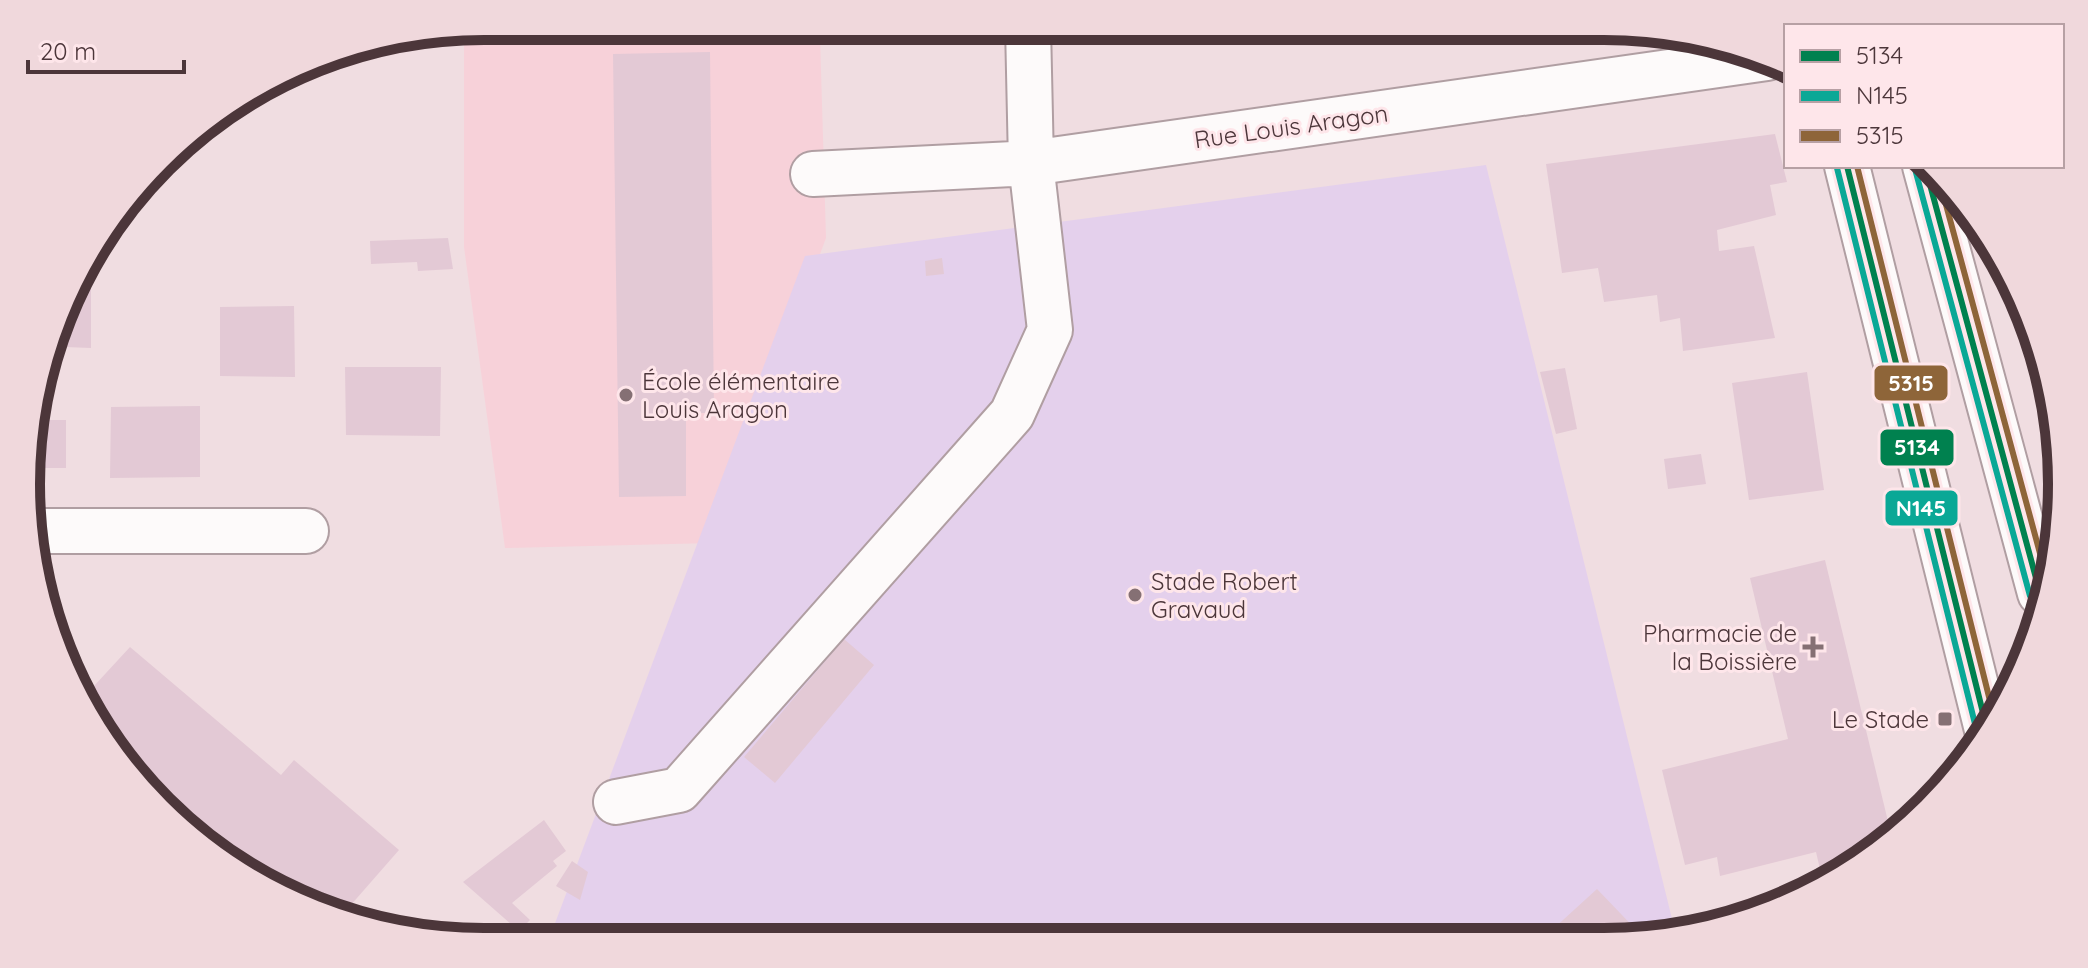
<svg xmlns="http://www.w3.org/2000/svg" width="2088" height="968" viewBox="0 0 2088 968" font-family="Quicksand,sans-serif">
<rect width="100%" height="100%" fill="#f0dde1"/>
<path fill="#f7d1d9" d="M464,32L820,37L826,238L713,543L505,548L464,247Z"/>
<path fill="#e4d0ec" d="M1486,165L1676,935L1664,938L548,942L805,256Z"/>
<path fill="#e3c9d5" d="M902,26H977V32L902,33Z
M710,52L714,413H686V496L619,497L613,54Z
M1775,134L1787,182L1770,185L1776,215L1717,230L1719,251L1754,246L1775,338L1683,351L1680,318L1660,322L1657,295L1604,302L1598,268L1562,273L1546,164Z
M448,238L453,269L418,271L417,262L371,264L370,241Z
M91,250V348L65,347V315Z
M942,258L944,274L926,276L925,261Z
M294,306L295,377L220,376V307Z
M345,367H441L440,436L346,435Z
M1565,368L1577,429L1556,434L1540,372Z
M1807,372L1824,490L1749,500L1732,383Z
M200,406V477L110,478L111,407Z
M35,407H43V420H66V468H35Z
M1701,454L1706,484L1668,489L1664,459Z
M1825,560L1892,838L1823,882L1816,852L1720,876L1717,857L1685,865L1662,770L1788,739L1750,578Z
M844,639L874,665L775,783L744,757Z
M130,647L281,775L294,760L399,850L343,914L309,907L182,829L87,713L82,699Z
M544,820L566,851L553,861L557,866L512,903L530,920L519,931L463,882Z
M572,861L588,872L580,900L556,886Z
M1597,889L1644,938H1560L1552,930Z"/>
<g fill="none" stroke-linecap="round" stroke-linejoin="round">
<g stroke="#b09ea2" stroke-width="48">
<path id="minor" d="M1847,166L1987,730
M1925,166L2040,593
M813,174L1031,163L1767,58
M35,531H306
M616,802L679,790L1012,414L1050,330L1031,163L1028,26"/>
</g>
<use href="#minor" stroke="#fdfafa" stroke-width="44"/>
<g stroke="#fee6ea" stroke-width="12">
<path id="bus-1" d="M1847,166L1987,729
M1925,166L2040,593"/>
</g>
<g stroke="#fee6ea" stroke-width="12">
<path id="bus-2" d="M1837,168L1977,732
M1915,169L2030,596"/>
</g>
<g stroke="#fee6ea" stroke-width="12">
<path id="bus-3" d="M1857,166L1994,717
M1938,175L2045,572"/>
</g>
<use href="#bus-1" stroke="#00814f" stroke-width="6"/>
<use href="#bus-2" stroke="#0aa896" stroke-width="6"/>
<use href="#bus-3" stroke="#8e6539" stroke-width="6"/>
</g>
<g fill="#857074" stroke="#fee6ea" stroke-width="3">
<circle cx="626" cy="395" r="8"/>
<circle cx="1135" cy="595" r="8"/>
<path d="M1809 635h8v8h8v8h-8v8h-8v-8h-8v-8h8z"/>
<rect x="1937" y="711" width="16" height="16" rx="4"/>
</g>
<g text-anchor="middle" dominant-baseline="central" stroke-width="6" stroke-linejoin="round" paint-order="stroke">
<g font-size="24" fill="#4c363a" stroke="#fee6ea">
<text transform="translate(1291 126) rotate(-8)">Rue Louis Aragon</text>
</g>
<g font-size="24" fill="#4c363a" stroke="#fee6ea" text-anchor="start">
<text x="642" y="381">École élémentaire<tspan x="642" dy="28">Louis Aragon</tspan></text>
<text x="1151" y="581">Stade Robert<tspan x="1151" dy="28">Gravaud</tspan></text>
<text x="1797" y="633" text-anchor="end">Pharmacie de<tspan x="1797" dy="28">la Boissière</tspan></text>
<text x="1929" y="719" text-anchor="end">Le Stade</text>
</g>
</g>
<path d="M0 0H2088V968H0ZM484 40H1604A444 444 0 0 1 2048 484V484A444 444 0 0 1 1604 928H484A444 444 0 0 1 40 484V484A444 444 0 0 1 484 40Z" fill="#f0d8dc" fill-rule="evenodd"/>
<path fill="none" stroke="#4c363a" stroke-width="10" d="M484 40H1604A444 444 0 0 1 2048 484V484A444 444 0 0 1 1604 928H484A444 444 0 0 1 40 484V484A444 444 0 0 1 484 40Z"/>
<g stroke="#fee6ea" stroke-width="3">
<rect x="1873" y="364" width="76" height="38" rx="8" fill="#8e6539"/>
<rect x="1879" y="428" width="76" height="39" rx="8" fill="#00814f"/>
<rect x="1884" y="489" width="75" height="38" rx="8" fill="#0aa896"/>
</g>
<g font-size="22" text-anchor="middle" font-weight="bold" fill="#fff">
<text x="1911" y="391">5315</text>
<text x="1917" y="455">5134</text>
<text x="1921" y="516">N145</text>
</g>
<rect x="1784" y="24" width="280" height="144" fill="#fee6ea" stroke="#b7a0a4" stroke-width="2"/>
<rect x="1800" y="50" width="40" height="12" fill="#00814f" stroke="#b7a0a4" stroke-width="2"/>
<text x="1856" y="64" font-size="24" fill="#4c363a">5134</text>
<rect x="1800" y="90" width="40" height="12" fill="#0aa896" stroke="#b7a0a4" stroke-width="2"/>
<text x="1856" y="104" font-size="24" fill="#4c363a">N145</text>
<rect x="1800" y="130" width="40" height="12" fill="#8e6539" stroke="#b7a0a4" stroke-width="2"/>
<text x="1856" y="144" font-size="24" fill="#4c363a">5315</text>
<path d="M28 60v12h156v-12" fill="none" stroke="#4c363a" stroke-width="4"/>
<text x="40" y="60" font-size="24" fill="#4c363a" stroke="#fee6ea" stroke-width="6" paint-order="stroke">20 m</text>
</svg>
